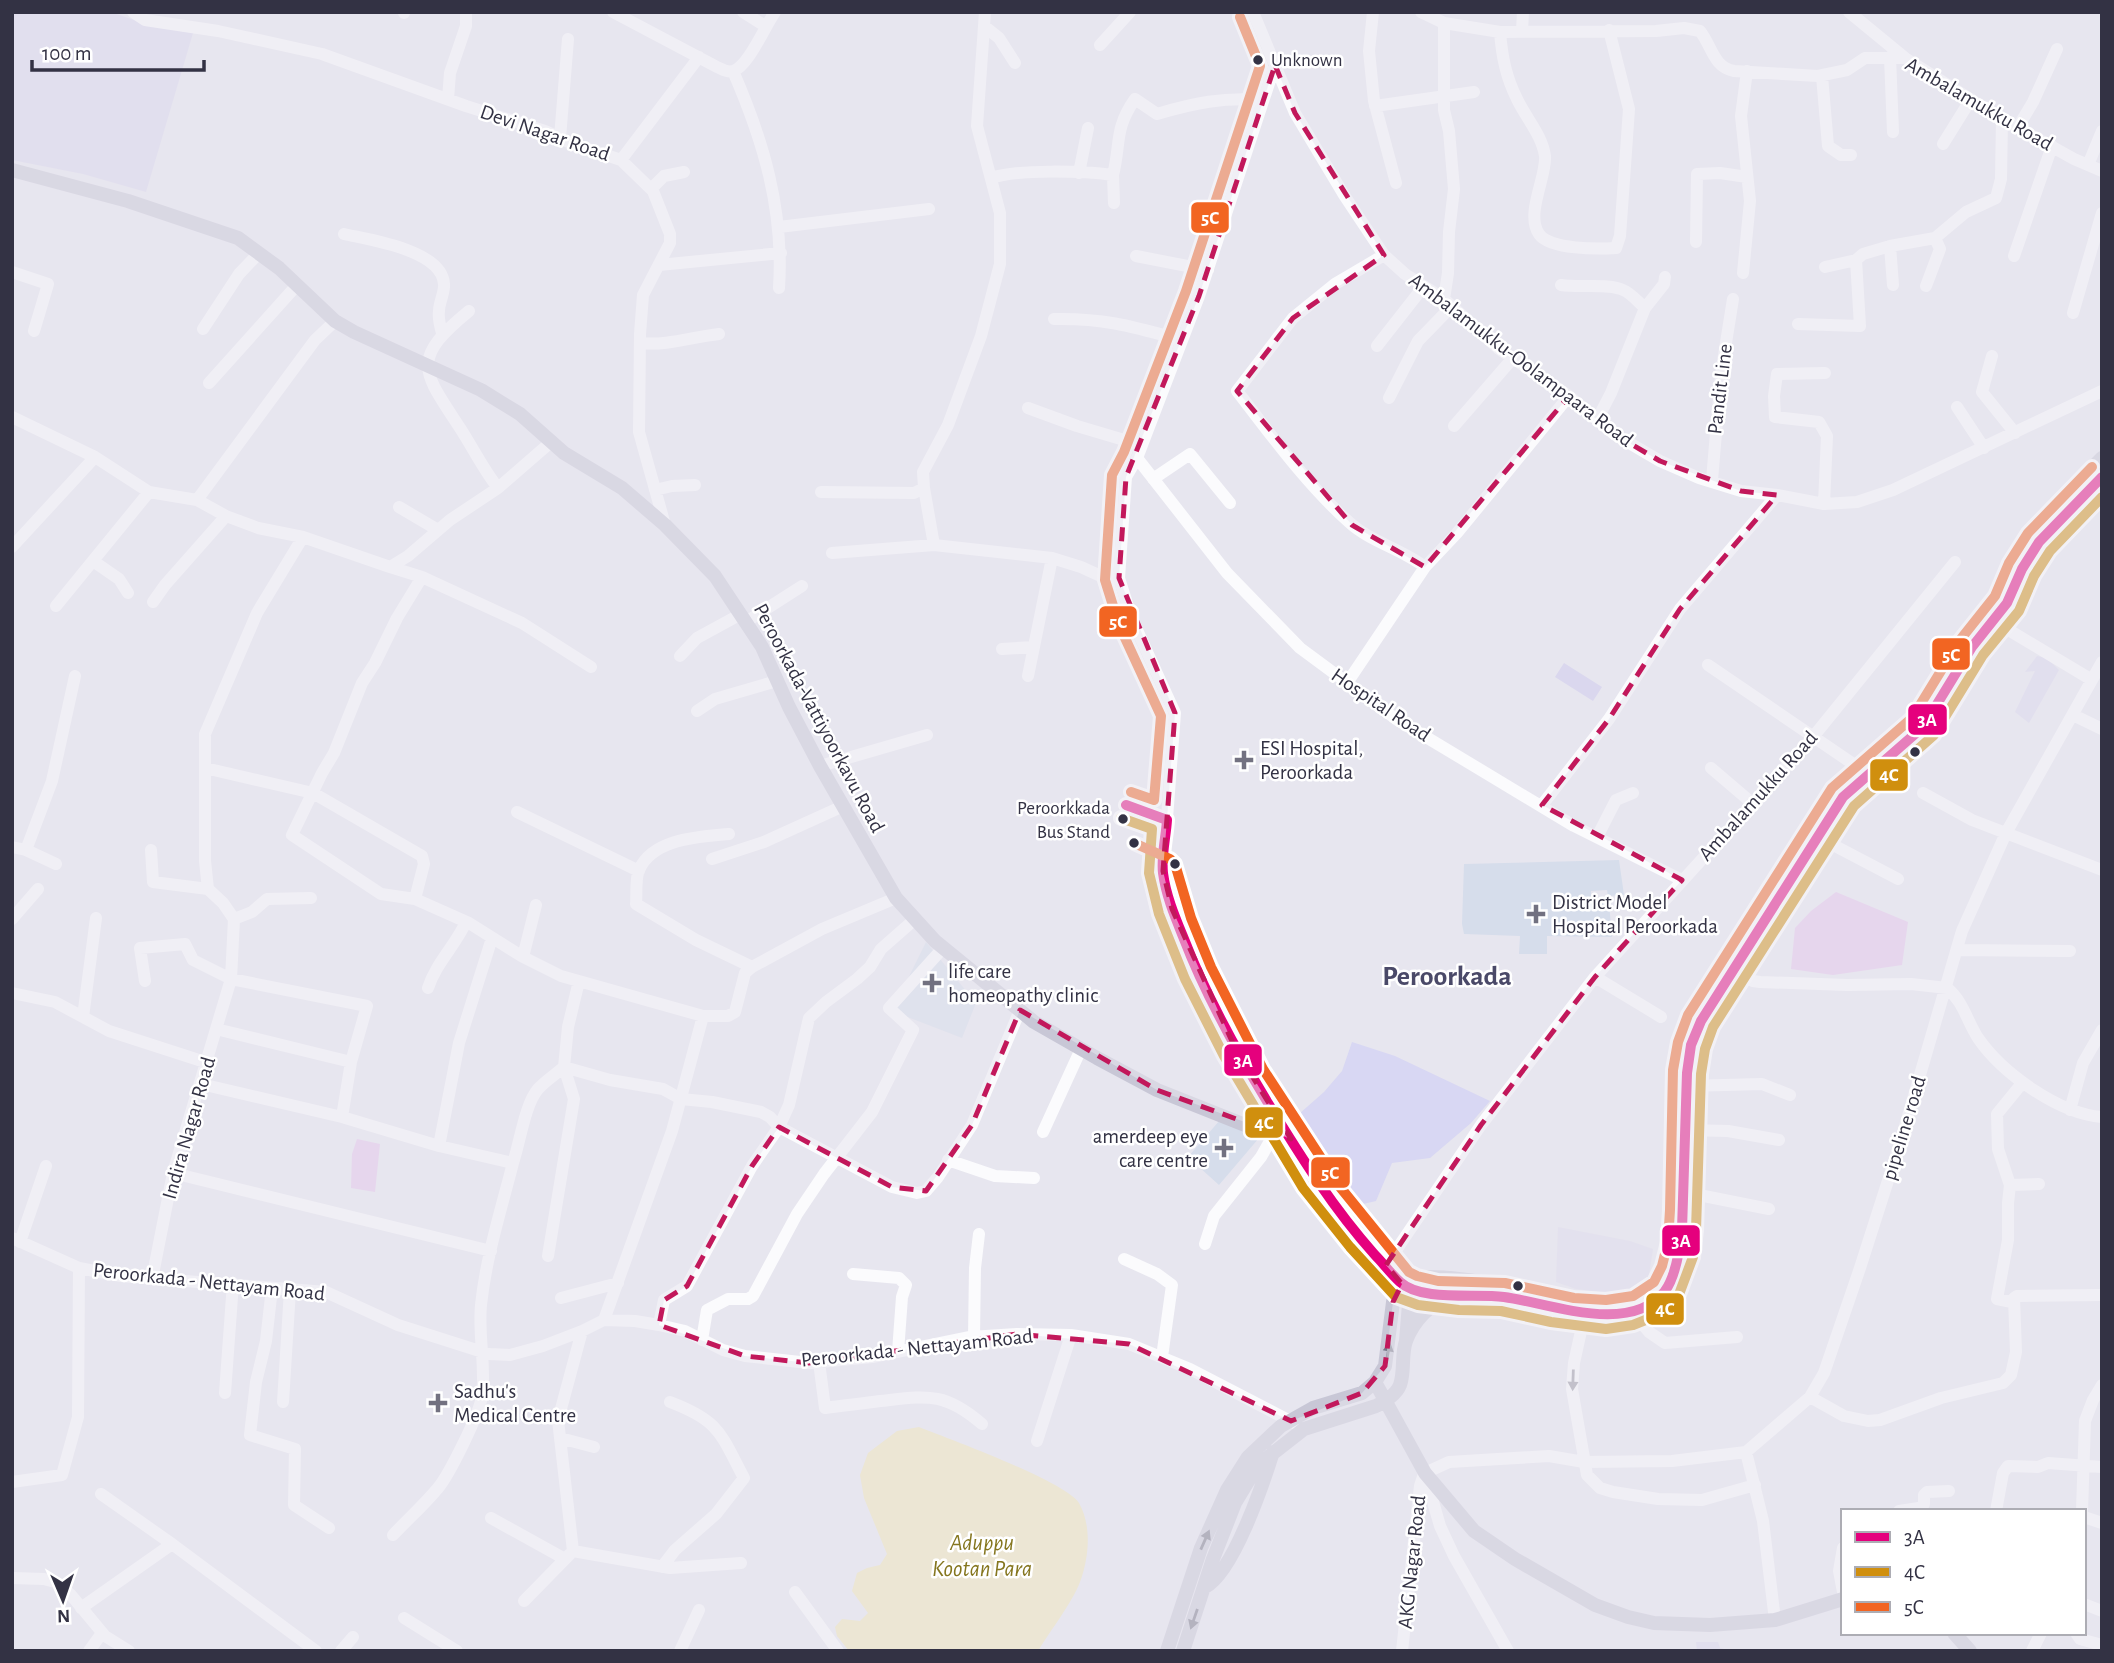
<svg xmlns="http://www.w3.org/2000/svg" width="2114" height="1663" viewBox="0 0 2114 1663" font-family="'Alegreya Sans',sans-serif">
<rect width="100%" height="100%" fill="#e7e6ef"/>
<path fill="#dedced" d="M1558,1227L1630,1241L1653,1249L1648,1281L1640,1287L1615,1294L1576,1289L1556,1282Z"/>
<path fill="#d8d7f3" d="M1352,1042L1395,1056L1490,1101L1471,1123L1430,1158L1392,1163L1376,1201L1363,1204L1300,1122L1299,1114L1324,1092L1342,1071Z"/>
<path fill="#dad7ee" d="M12,12H111L151,26L193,33L146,192L83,174L12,160Z
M2037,656L2047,658L2059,670L2029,723L2015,712L2035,671L2025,672Z
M1564,663L1602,687L1593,701L1555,677Z
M1696,1642H1718L1720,1648L1734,1651H1697Z"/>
<path fill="#d6ddeb" d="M1619,860L1624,895L1608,896L1607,890L1591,891V903H1609L1612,937L1547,936V954H1519L1520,936L1464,934L1462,924L1464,864Z
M926,942L976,1003L962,1038L892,1011Z
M1220,1120L1259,1138L1219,1185L1188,1157Z"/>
<path fill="#e5c3ec" d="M1836,892L1908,922L1902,965L1833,975L1791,969L1795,928L1811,911Z
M357,1139L380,1144L375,1192L351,1188L352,1154Z"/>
<path fill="#f1e7b3" d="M919,1427C949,1439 1065,1481 1079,1503C1092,1526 1089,1558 1080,1582C1072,1603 1050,1631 1038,1651H849L837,1636L835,1627L842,1619L860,1621L868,1613L852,1591L857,1573L867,1568L880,1565L887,1554L864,1498L860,1475L868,1453L897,1431Z"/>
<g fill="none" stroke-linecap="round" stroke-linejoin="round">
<path stroke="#fbfbfd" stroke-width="12" d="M133,12L145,20L218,31L322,54L466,106L545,131L573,144L621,160L653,191L670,234V243L643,295L640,334L639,432L665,525
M613,12L717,67C722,69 727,73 733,71C748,67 765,26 775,12
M743,12L765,26
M1253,12L1275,65L1199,296L1137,458L1126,477L1119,578L1132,619L1175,713L1163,871L1172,909L1197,973L1247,1069L1291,1139
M1373,12L1369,51L1374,101L1396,183
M1421,12L1444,23L1500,32L1656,31L1684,28L1700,31C1712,46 1713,67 1734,71L1818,76L1847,70L1865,58H1905L2002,119L2074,159L2102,171
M1849,12L1905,58
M404,13V12
M1444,23V110L1449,131L1454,189L1449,232L1448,273L1444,299
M984,26L999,38L1015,63
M1522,31L1523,12
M1500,32C1502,57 1506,77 1517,99C1526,118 1542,135 1545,156C1547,176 1525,214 1539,234C1550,250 1599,249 1616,248L1620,236L1629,109L1609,30
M1100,45L1130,12
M1890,57L1893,132
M1275,65L1295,113L1344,195L1384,255L1405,274L1444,299L1499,349L1569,396L1614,434L1660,461L1699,478L1741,491L1777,495L1824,504L1857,502L1893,490L2102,391
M733,71C764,142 784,211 779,288
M1822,76L1828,146L1841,155H1851
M448,99L450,73L466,26V12
M1375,106L1474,92
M2018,127L2033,102L2057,49
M560,138L568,39
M1943,144L1971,99
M621,160L699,57
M2088,165L2102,131
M1079,173L1088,128
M1113,175L1114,203
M991,178C1019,169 1083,171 1113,175C1121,143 1114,129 1135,99L1157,114C1194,103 1223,97 1262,100
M651,189L664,176L684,172
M779,227L929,209
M344,234C370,240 442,250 444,284C445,292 439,302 439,311C438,318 440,326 442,333
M1696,242L1697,174L1720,173L1747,177
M1890,246L1893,285
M1384,255L1335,284L1293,318L1237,391C1272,436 1307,485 1350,523C1371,542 1402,549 1425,567
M1136,256L1208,270
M2014,256L2052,146
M659,265L781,253
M1825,267L1856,260L1863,254L1890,246L1935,238L1966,212L1996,198L2001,179L2002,119
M12,272L48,284L34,331
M1743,273L1750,201L1741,116L1747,71
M1561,285C1580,288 1609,283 1623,290C1631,293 1638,302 1645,308
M1926,286L1940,249L1935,238
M469,311C409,360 423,371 460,428C473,448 483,469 498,488
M2073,313L2102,213
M1054,319C1105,318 1134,327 1182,340
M335,321L315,340L197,500L226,516L258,528L303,537L390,567
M1798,324L1860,326L1856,260
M203,329L239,274L259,253
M640,343C667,346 692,337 719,334
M1377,346L1424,286
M1992,356L1982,392L2015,433
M209,383L297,285
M1389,398L1418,341L1452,306
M1957,407L1984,448
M1028,408L1077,426L1141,445
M12,417L95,457L149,492L197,500
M1597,420L1611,393L1645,308L1664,284L1665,277
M1454,426L1513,358
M551,442L498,488L450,520L408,556L390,567L422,577L397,618L375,663L362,683L334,753L322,773L292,835L381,894L415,899L469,923L523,957L561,976L703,1016H728L735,1012L745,973L752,967L822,929L896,898
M1137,458L1227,573L1300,648L1396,719L1574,826L1682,880
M1153,479L1190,454L1230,503
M1712,480L1721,374L1733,299
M924,488L923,472L948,425L981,336L1000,264V213L977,126L985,12
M655,490L672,486L695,485
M821,492L914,493L924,488L934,545
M1824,504L1827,436L1819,422L1775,417L1774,396L1777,374L1825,373
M399,507L438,530
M12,547L95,457
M832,553L934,545L1052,558L1081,567L1105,578H1119
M93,561L119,579L128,593
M422,577L522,623L591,667
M153,602L165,585L226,516
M56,606L149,492
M1992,620L2092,680
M746,622L802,586
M1002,649L1034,647
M680,656L697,638L741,614
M1708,665L1865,772
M1028,676L1052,558
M1347,683L1425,567L1457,533L1569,396
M697,711L715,699L777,681
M2073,715L2102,729
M820,766L927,735
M205,768L313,793L422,856L424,864L415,899
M1711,768L1752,803
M1923,793L1972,820L2102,870
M1542,805L1609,719L1680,609L1777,495
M517,812L639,871
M729,834C700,837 653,838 639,870C635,879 637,894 636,904L696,940L752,967
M1816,836L1898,879
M1597,837L1616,800L1633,793
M12,847L26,850L56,864
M26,850L52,781L75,676
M151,850L153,882L208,889
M712,859L764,842L841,807
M12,919L38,889
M234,919L252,912L267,899L311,898
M1957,950L2070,951
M523,957L536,905
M1728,966L1753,981L1760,982L1847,985L1911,984L1947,988C1963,1001 1967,1021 1978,1038C2002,1073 2059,1114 2102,1117
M1595,977L1661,1017
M145,981L140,948L185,944L193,960L231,979L367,1006L351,1062L342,1117L439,1146L513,1163C501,1210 486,1257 481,1305C478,1335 486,1366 482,1396C480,1413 449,1475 438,1488C424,1505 408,1519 393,1535
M428,988C436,963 455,946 466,922
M12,993L55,1002L109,1031L208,1063
M83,1017L96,918
M216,1029L351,1062
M201,1084L342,1117
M1687,1086L1762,1084L1790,1095
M2070,1110L2083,1063L2102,1030
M1686,1130L1728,1131L1779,1140
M1043,1132L1081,1049
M439,1146L459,1043L492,938
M948,1160L995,1176L1034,1178
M513,1163C520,1142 525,1104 538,1089C545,1081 556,1074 564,1067L610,1080L663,1089L681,1099L712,1102L761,1112L770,1117L779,1127L892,1187L917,1193L926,1191L938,1177L972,1125L1020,1010
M173,1173L491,1251
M2010,1185L2039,1184
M1684,1192L1769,1209
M12,1238L79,1268L121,1276L326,1292L398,1325L489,1354L510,1355L543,1346L582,1331L604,1320L635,1321L659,1325L685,1331L723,1350L745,1356L809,1363L872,1357L970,1337L1017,1334L1071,1335L1129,1344L1190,1369L1298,1425
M20,1242L46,1166
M1205,1244L1214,1216L1261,1157L1274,1134
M548,1256L574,1099L564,1067L568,1027L579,981
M1124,1259L1157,1274L1172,1285L1162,1357
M1386,1265L1481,1125L1595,977L1813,737L1955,562
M853,1274L899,1278L906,1285L902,1297L898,1352
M152,1279L173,1173L231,979L234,919L223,903L208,889L205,861V734L257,613L303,537
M272,1288L266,1341L256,1382L250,1435L295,1449L294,1505L329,1528
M561,1298L618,1283
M2012,1302L1997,1299L2008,1240V1203L2010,1185L1998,1149L1997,1114L2019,1087L2025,1084
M1632,1311L1649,1332L1665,1343L1737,1337
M1585,1313L1574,1363L1572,1389L1587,1475L1600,1488L1613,1492L1658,1499L1702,1500L1755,1485
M604,1320L672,1131L703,1016
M659,1325L664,1300L687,1286L752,1166L779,1127L789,1105L809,1018L826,1002L857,979L870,967L881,949L914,920
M582,1331L558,1420L573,1551L670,1568L741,1563
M974,1337L975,1268L979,1234
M702,1340L707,1310L728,1299H748L753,1296L797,1214L824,1174L872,1112L913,1030L889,1008L943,948
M819,1362L825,1408C843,1405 861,1404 880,1401C926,1396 944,1391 982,1424
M225,1393L233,1283
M1810,1397L1844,1416L1868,1421L1880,1420L1941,1398L2003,1383L2011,1375L2016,1352L2014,1298L2017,1296L2102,1295
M283,1402L290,1290
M560,1438L594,1447
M1037,1441L1071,1335
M1746,1452L1763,1521L1775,1620
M1425,1473L1449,1462L1549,1456L1584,1462L1672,1461L1746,1452L1810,1397L1824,1373L1860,1268L1901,1140L1962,931L2006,833L2102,662
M1425,1474L1440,1526L1454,1556L1508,1651
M12,1482L62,1475L78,1417L79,1268
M1899,1511L1919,1508L1924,1504V1495L1927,1492L1949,1491
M1996,1511L2003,1473L2008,1466L2038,1467L2048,1463L2102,1467
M2082,1511L2085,1421L2093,1400L2102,1385
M2084,1517L2102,1523
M491,1518L565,1559
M172,1544L316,1651
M1843,1548L1839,1571L1843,1592
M662,1567L675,1550L716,1514L744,1478C720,1433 720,1421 670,1402
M12,1578L44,1579L55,1582L71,1595L105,1636L129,1651
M795,1592L838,1651
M524,1601L570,1554
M2084,1604L2102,1611
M81,1608L172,1544L101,1494
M404,1618L457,1651
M2076,1633L2080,1639L2102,1645
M89,1651L102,1633
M341,1651L353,1637
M680,1651L699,1610
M1402,1651L1420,1486L1424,1474
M2032,1651L2041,1633"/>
<path stroke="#c8c7d6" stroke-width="14" d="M12,170L128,201L238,238L279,268L335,321L354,332L481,390L520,414L564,453L622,488L665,525L715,576L762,647L789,707L820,766L896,898L935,941L1034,1022L1097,1058L1157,1090L1250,1127L1291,1139L1314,1179L1360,1238L1402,1284L1409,1304L1406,1341
M1402,1284C1435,1297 1467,1293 1502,1297C1519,1298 1536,1305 1554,1308C1587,1315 1647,1323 1668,1286C1677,1269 1680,1249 1682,1230L1687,1073L1691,1045L1701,1021L1843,797L1923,727L1972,647L2007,603L2022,569L2039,542L2102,477
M1375,1382L1425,1473L1474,1531L1515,1559L1595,1605L1628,1617L1654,1623L1710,1625L1775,1620L1843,1599
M1205,1587C1233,1573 1263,1484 1273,1452
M1954,1633L1970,1651
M1167,1651L1201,1548L1227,1490L1248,1457L1281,1426L1313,1408L1362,1393L1375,1382L1385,1366L1393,1302L1402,1284C1408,1281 1415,1277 1422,1277C1452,1276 1482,1282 1512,1288C1551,1295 1632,1322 1657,1276C1672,1247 1670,1213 1671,1182C1673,1125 1671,1067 1690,1013L1826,798L1845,776L1908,725L1966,634L1994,599L2020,547L2035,526L2102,458
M1183,1651L1213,1559L1235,1503L1258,1465L1304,1429L1376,1406C1385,1401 1396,1395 1400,1385C1405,1371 1401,1355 1406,1341C1413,1322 1431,1301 1452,1297"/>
<g stroke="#fff" stroke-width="16">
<path id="bus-1" d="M1126,805L1167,820C1166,837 1161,856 1163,873C1166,896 1175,917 1184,939C1206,996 1236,1050 1268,1103C1301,1157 1333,1208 1375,1255C1383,1263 1391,1274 1400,1282C1422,1302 1475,1293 1504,1297C1549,1303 1630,1336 1665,1291C1676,1276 1680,1248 1682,1230L1687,1073L1691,1045L1701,1021L1843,797L1923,727L1972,647L2007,603L2022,569L2039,542L2102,477"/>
</g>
<g stroke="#fff" stroke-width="16">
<path id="bus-2" d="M1121,818L1152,829L1149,873L1159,914L1185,979L1224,1056L1303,1188L1350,1247L1396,1297L1418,1305L1459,1310L1501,1311L1551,1322L1606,1329L1633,1325L1658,1315L1678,1297L1693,1257L1696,1230L1701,1074L1705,1049L1713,1027L1854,806L1934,735L1983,655L2019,611L2034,576L2050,551L2102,497"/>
</g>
<g stroke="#fff" stroke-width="16">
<path id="bus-3" d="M1131,792L1154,800L1161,716L1119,625L1105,580L1112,475L1124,452L1186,291L1260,66L1240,17
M1134,843L1170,859L1175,864L1191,918L1211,967L1263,1069L1340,1187L1409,1272L1417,1276L1438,1281L1505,1283L1574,1298L1606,1300L1633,1296L1654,1282L1662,1266L1668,1242L1670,1210L1673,1070L1678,1042L1688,1015L1832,788L1912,718L1960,640L1995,596L2009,563L2028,533L2092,467"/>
</g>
<use href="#bus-1" stroke="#e5007d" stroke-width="10"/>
<use href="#bus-2" stroke="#d08f0e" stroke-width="10"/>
<use href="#bus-3" stroke="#f26522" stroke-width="10"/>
</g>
<defs><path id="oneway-solid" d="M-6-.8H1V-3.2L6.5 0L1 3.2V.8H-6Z" transform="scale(1.75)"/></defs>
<g fill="#767586">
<use href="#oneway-solid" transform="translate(1388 1353) rotate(-80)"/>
<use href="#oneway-solid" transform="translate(1205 1540) rotate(-66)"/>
<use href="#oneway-solid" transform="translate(1194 1619) rotate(109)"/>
</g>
<use fill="#9796a0" href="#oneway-solid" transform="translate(1573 1380) rotate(92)"/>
<path d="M0 0H2114V1663H0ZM1275,65L1295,113L1384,255L1293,318L1237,391L1352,525L1425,567L1569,396L1614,434L1660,461L1741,491L1777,495L1680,609L1609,719L1542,805L1682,880L1595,977L1481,1125L1386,1265L1402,1284L1393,1302L1385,1366L1362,1393L1291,1421L1129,1344L1017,1334L809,1363L745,1356L659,1325L664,1300L687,1286L752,1166L779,1127L892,1187L926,1191L972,1125L1020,1010L1157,1090L1291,1139L1236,1050L1172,909L1163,871L1175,713L1119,578L1126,477L1199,296Z" fill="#e7e6ef" fill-opacity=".55" fill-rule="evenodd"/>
<path fill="none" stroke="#c2185b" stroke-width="5" stroke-dasharray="14 9" stroke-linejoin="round" d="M1275,65L1295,113L1384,255L1293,318L1237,391L1352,525L1425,567L1569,396L1614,434L1660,461L1741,491L1777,495L1680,609L1609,719L1542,805L1682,880L1595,977L1481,1125L1386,1265L1402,1284L1393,1302L1385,1366L1362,1393L1291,1421L1129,1344L1017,1334L809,1363L745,1356L659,1325L664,1300L687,1286L752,1166L779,1127L892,1187L926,1191L972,1125L1020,1010L1157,1090L1291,1139L1236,1050L1172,909L1163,871L1175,713L1119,578L1126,477L1199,296Z"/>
<g fill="#333244" stroke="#fff" stroke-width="2.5">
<circle cx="1258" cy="60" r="6"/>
<circle cx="1915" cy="752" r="6"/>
<circle cx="1123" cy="819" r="6"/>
<circle cx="1134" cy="843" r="6"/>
<circle cx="1175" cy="864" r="6"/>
<circle cx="1518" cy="1286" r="6"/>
</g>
<g fill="#727180" stroke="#fff" stroke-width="2.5">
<path d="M1240.5 749.5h7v7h7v7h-7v7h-7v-7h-7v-7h7z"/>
<path d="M1532.5 903.5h7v7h7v7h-7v7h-7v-7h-7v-7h7z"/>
<path d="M928.5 972.5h7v7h7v7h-7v7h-7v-7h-7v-7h7z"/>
<path d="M1220.5 1137.5h7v7h7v7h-7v7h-7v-7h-7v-7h7z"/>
<path d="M434.5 1392.5h7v7h7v7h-7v7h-7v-7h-7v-7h7z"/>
</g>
<g text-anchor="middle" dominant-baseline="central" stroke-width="5" stroke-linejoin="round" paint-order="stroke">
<g font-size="19" fill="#333244" stroke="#fff" text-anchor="start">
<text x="1271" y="60">Unknown</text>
<text x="1110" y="808" text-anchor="end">Peroorkkada<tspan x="1110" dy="24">Bus Stand</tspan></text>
</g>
<g font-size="21" fill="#333244" stroke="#fff">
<text transform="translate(1979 104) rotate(30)">Ambalamukku Road</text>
<text transform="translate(545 133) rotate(19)">Devi Nagar Road</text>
<text transform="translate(1521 360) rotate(37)">Ambalamukku-Oolampaara Road</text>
<text transform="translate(1720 389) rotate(-83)">Pandit Line</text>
<text transform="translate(1381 705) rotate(34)">Hospital Road</text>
<text transform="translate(819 718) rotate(62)">Peroorkada-Vattiyoorkavu Road</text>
<text transform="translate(1758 796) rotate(-48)">Ambalamukku Road</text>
<text transform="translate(189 1128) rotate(-74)">Indira Nagar Road</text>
<text transform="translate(1904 1128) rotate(-73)">pipeline road</text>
<text transform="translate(209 1282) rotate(6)">Peroorkada - Nettayam Road</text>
<text transform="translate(917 1348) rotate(-6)">Peroorkada - Nettayam Road</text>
<text transform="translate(1412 1562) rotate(-84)">AKG Nagar Road</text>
</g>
<g font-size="21" fill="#333244" stroke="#fff" text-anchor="start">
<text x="1260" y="748">ESI Hospital,<tspan x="1260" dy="24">Peroorkada</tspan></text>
<text x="1552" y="902">District Model<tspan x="1552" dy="24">Hospital Peroorkada</tspan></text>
<text x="948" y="971">life care<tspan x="948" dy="24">homeopathy clinic</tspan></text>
<text x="1208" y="1136" text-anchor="end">amerdeep eye<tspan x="1208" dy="24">care centre</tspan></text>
<text x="454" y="1391">Sadhu's<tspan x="454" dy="24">Medical Centre</tspan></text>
</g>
<g font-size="23" font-style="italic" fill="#85761f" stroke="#fff">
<text x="982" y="1543">Aduppu<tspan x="982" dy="26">Kootan Para</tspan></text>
</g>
<g font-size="28" font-weight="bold" fill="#4a4968" stroke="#fff">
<text x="1447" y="977">Peroorkada</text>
</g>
</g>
<g stroke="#fff" stroke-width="2.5">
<rect x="1190" y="201" width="40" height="33" rx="7" fill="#f26522"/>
<rect x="1098" y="605" width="40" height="33" rx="7" fill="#f26522"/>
<rect x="1931" y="637" width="40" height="34" rx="7" fill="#f26522"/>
<rect x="1907" y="703" width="41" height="33" rx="7" fill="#e5007d"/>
<rect x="1869" y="758" width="40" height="34" rx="7" fill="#d08f0e"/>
<rect x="1223" y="1043" width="40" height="34" rx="7" fill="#e5007d"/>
<rect x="1244" y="1106" width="40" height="33" rx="7" fill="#d08f0e"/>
<rect x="1310" y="1156" width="41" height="33" rx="7" fill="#f26522"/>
<rect x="1661" y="1224" width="40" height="33" rx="7" fill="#e5007d"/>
<rect x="1645" y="1292" width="40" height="34" rx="7" fill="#d08f0e"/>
</g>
<g font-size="19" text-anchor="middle" font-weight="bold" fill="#fff">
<text x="1210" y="224">5C</text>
<text x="1118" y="628">5C</text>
<text x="1951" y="661">5C</text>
<text x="1927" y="726">3A</text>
<text x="1889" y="781">4C</text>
<text x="1243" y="1067">3A</text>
<text x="1264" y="1129">4C</text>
<text x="1330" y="1179">5C</text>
<text x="1681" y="1247">3A</text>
<text x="1665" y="1315">4C</text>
</g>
<rect width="2114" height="1663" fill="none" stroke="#333244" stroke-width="28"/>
<rect x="1841" y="1509" width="245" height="126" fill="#ffffff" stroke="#adadb4" stroke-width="2"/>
<rect x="1855" y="1532" width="35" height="10" fill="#e5007d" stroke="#adadb4" stroke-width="2"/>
<text x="1904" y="1544" font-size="21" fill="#333244">3A</text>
<rect x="1855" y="1567" width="35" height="10" fill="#d08f0e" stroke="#adadb4" stroke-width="2"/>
<text x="1904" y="1579" font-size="21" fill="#333244">4C</text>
<rect x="1855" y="1602" width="35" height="10" fill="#f26522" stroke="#adadb4" stroke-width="2"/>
<text x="1904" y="1614" font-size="21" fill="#333244">5C</text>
<g transform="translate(63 1600) rotate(178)" stroke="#ffffff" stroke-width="5" paint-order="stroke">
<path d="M0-5L12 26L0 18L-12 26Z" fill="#333244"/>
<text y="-10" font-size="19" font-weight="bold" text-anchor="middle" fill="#333244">N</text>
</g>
<path d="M32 60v10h172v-10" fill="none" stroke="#333244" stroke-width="3.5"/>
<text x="42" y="60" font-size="21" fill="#333244" stroke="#ffffff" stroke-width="5" paint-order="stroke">100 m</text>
</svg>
